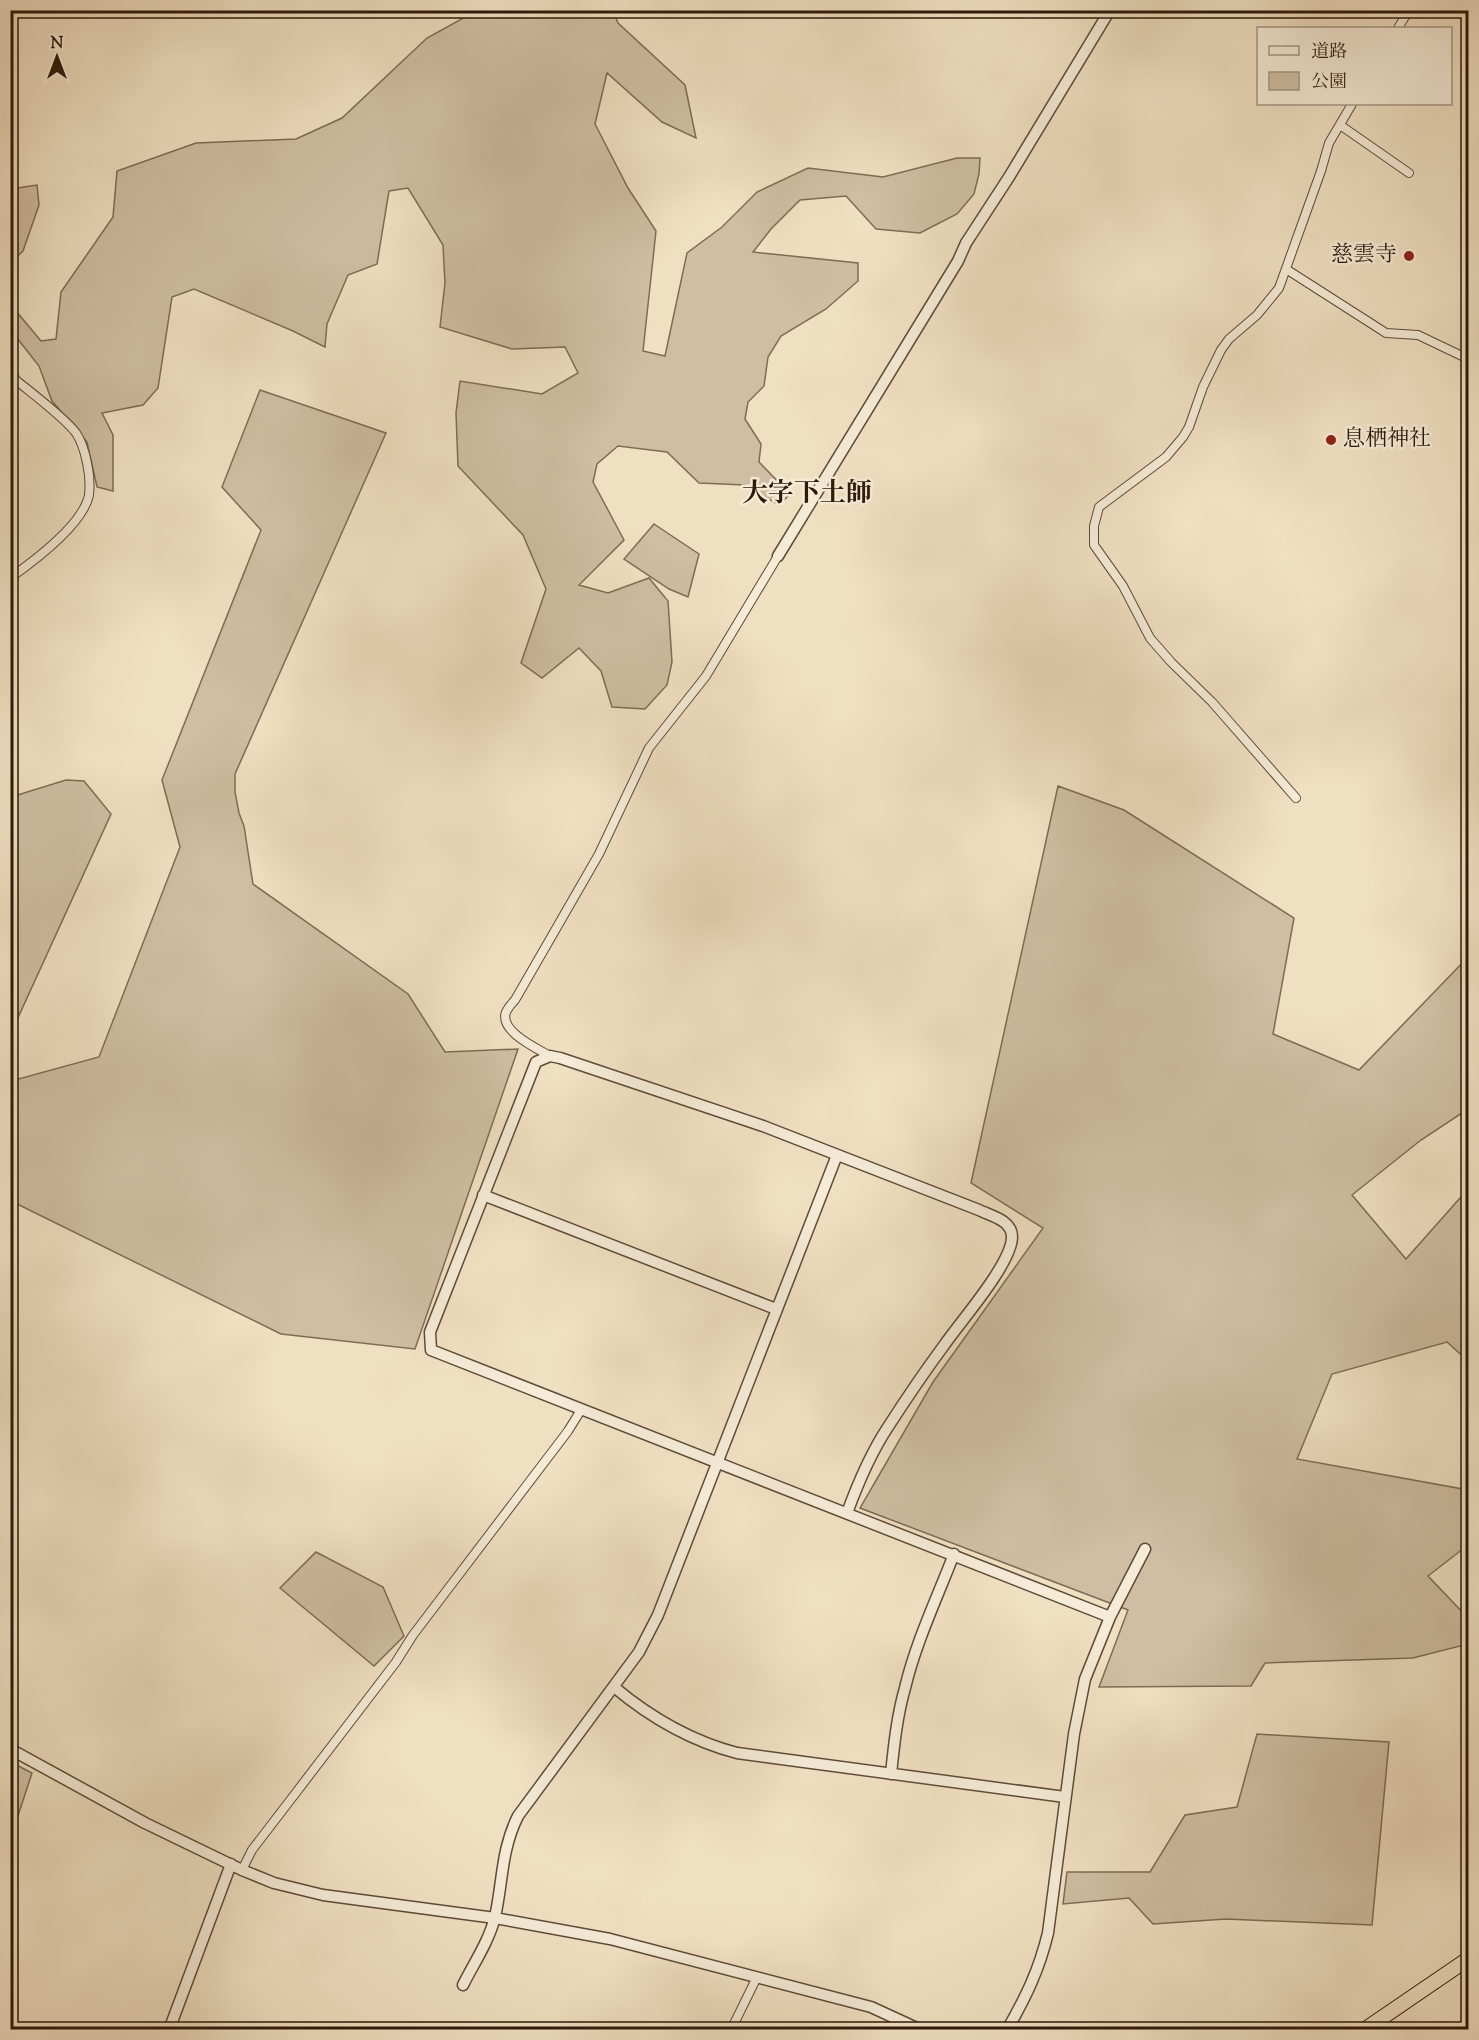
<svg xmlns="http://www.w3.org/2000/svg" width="1479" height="2040" viewBox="0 0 1479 2040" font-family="'Sorts Mill Goudy','Noto Serif JP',serif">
<rect width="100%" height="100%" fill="#f0e0c2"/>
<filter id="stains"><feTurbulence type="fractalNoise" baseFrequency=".00333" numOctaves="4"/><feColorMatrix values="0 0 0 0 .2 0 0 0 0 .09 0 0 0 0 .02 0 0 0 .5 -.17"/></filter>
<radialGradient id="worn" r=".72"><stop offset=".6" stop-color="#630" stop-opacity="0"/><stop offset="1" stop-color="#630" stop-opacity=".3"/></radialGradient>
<path fill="#cfbea3" stroke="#7e6c56" stroke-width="1.5" d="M476,11H613L618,23L685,85L696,138L662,122L607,73L595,124L628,188L656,231L643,351L665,356L687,253L722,227L757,192L808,168L883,177L957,158H980L979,174L974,194L957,214L920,233L876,229L846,196L800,200L771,229L753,252L858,263V281L826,309L781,336L768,357L764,386L748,402L745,419L761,444L759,462L790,494L779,505L745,485L699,483L667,452L618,446L597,464L593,482L624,540L579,585L608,593L649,578L668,601L672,662L667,685L645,709L612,707L601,671L579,648L542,678L521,663L546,589L523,535L458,466L456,413L460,381L542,394L578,373L565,347L512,349L440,327L445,283L443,245L408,188L389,191L377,264L348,275L327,324L325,347L293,331L194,289L172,297L158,388L143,405L102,413L113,435V491L97,487L87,442L52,401L39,366L17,338L11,339L10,304L41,341L56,339L61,292L113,217L117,171L196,143L296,139L342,118L427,38Z
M37,185L39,205L23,251L11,262V189Z
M260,390L386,433L235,774V792L239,813L244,826L253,884L408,994L445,1052L518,1049L415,1349L281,1334L11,1201V1081L99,1057L180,847L162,780L261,530L222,487Z
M654,524L699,554L688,597L669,589L624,559Z
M66,780L84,781L111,814L11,1033V797Z
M1058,786L1124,810L1294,918L1273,1034L1359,1070L1468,957V1109L1421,1140L1352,1195L1406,1259L1468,1189V1361L1447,1342L1332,1374L1297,1459L1468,1490V1545L1428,1576L1468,1618V1644L1413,1658L1265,1663L1251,1686L1099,1687L1128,1610L860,1508L933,1382L1043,1228L971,1183Z
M316,1552L383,1587L404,1636L374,1666L280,1588Z
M1257,1734L1389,1742L1372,1925L1226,1919L1153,1924L1129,1898L1063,1904L1067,1872H1150L1185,1815L1237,1807Z
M11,1762L32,1773L11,1837Z"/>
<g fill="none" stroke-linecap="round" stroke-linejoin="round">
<g stroke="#5e4b38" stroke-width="10">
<path id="minor" d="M1398,28L1409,10
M1340,125L1409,173
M1286,269L1386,333L1418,335L1462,356
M10,371L17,381C33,394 65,418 76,433C82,442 85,453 87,463C89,472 90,486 89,495C83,525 34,561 10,578
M1296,798L1212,702L1171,662L1150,638L1123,586L1094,545V526L1099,507L1166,457L1183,437L1189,427L1203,387L1221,350L1229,339L1257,315L1279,288L1321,171L1329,143L1352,104
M550,1056C536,1048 499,1031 506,1012C508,1008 512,1003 515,1000L599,854L649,748L706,676L778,556
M242,1870L252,1850L396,1662L413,1635L568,1431L581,1410
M731,2030L757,1977"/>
</g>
<g stroke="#5e4b38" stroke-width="13">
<path id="tertiary" d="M778,556L958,261L966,243L1009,177L1110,10
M483,1195L776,1309
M847,1513C858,1483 870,1454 888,1427C906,1399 925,1371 945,1344C961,1321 1012,1263 1012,1237C1012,1220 991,1216 979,1210L763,1126L560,1058L550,1056L536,1062L430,1332L431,1350L1110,1617
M614,1687C651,1718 691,1741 737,1753L1065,1797
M10,1749L145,1823L242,1870L274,1883L323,1895L495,1918L610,1939L871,2007L921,2030
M891,1774C894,1745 897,1716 905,1688C916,1642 937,1598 954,1554
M463,1985C474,1963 489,1941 495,1917C503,1881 501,1850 518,1816L639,1652L658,1615L837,1155
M169,2030L231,1864
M1007,2030C1026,1997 1039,1970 1048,1933L1074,1734L1085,1679L1110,1617L1145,1549"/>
</g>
<g stroke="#2e190a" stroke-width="16">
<path id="trunk" d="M1364,2030L1468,1959"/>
</g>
<use href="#minor" stroke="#f5ebd7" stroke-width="8"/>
<use href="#tertiary" stroke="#f5ebd7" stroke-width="10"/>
<use href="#trunk" stroke="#f0e0c2" stroke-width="14"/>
</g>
<g fill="#8f2418" stroke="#f5ebd7" stroke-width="2">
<circle cx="1409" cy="256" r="6"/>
<circle cx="1331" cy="440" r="6"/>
</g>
<g text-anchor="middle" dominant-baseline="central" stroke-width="5" stroke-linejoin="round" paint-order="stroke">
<g font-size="22" fill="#2e190a" stroke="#f5ebd7" text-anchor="end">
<text x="1397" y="256">慈雲寺</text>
<text x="1343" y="440" text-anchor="start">息栖神社</text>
</g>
<g font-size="26" font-weight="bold" fill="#2e190a" stroke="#f5ebd7">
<text x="807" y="494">大字下土師</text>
</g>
</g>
<rect width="1479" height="2040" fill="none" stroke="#f0e0c2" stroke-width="36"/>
<rect x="12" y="12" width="1455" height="2016" fill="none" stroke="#2e190a" stroke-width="3"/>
<rect x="18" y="18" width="1443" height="2004" fill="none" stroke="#2e190a" stroke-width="1.5"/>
<rect x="1257" y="27" width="195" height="78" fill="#f5ebd7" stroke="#a59785" stroke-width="1.5"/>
<rect x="1269" y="46" width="30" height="9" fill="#f5ebd7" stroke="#a59785" stroke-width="1.5"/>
<text x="1311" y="57" font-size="18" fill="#2e190a">道路</text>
<rect x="1269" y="72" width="30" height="18" fill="#cfbea3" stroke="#a59785" stroke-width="1.5"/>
<text x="1311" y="87" font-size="18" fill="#2e190a">公園</text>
<g transform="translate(57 57)" stroke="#f5ebd7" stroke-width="4.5" paint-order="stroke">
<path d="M0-4.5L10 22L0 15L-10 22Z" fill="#2e190a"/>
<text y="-9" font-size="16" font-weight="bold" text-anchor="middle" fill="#2e190a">N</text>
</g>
<rect width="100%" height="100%" filter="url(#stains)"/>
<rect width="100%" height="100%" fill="url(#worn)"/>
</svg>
